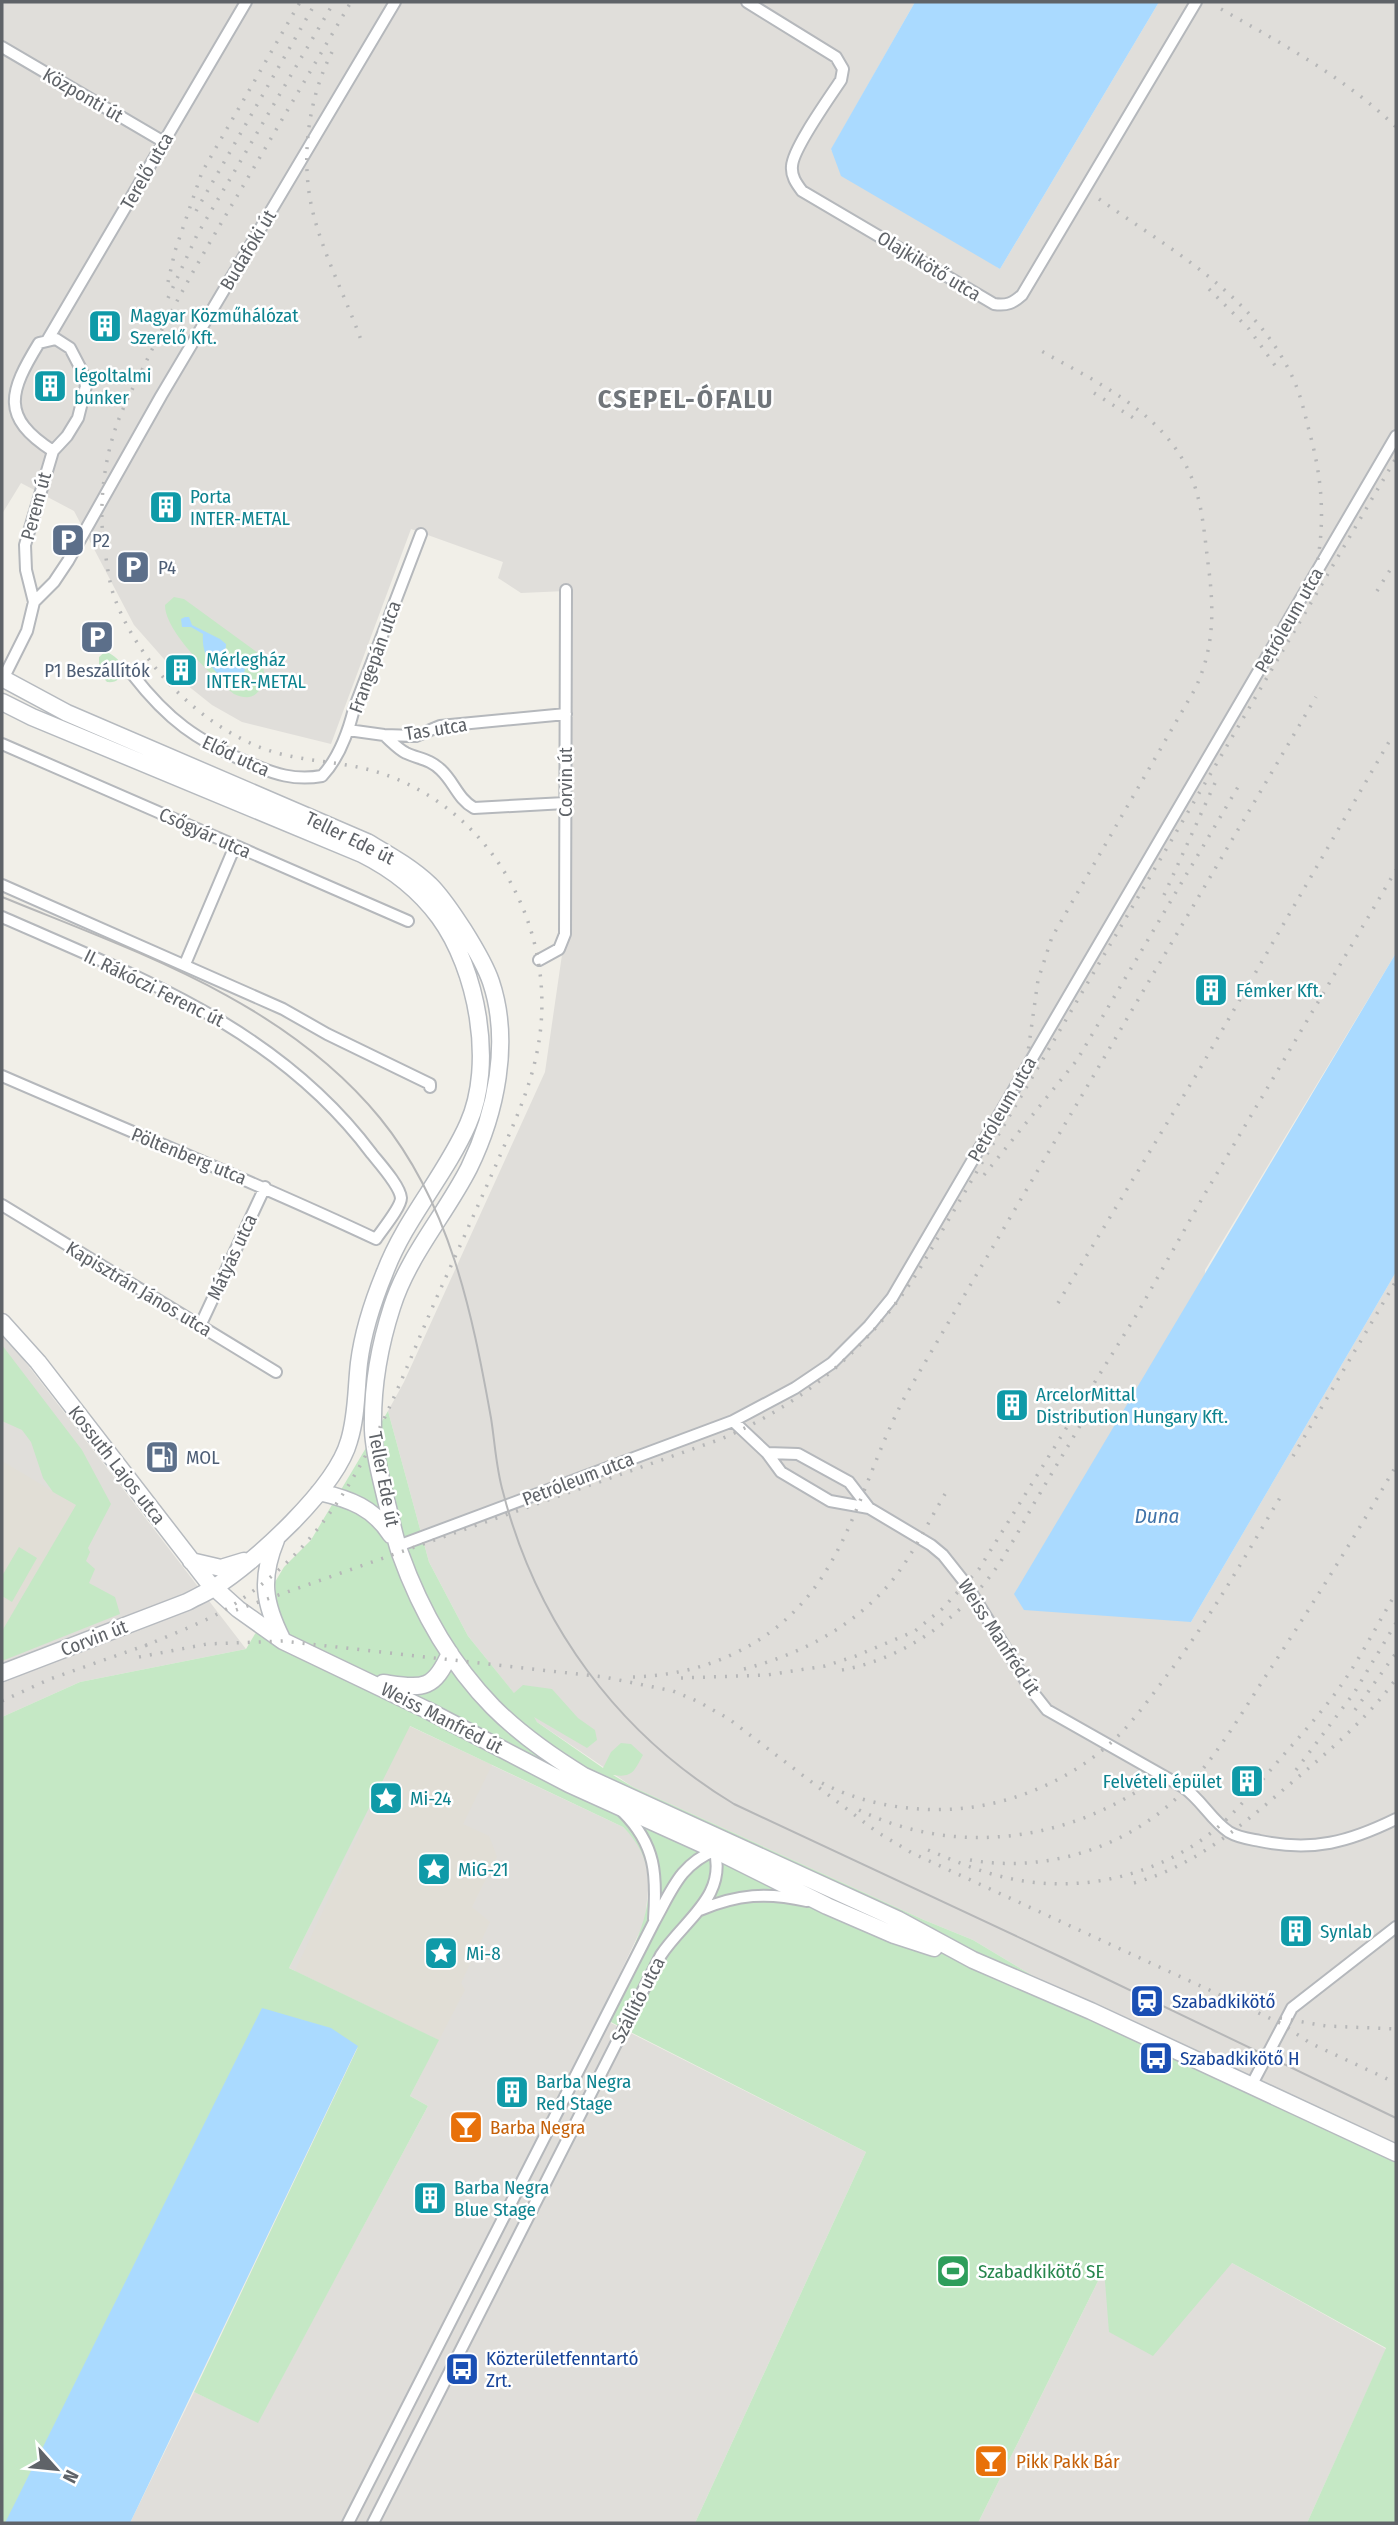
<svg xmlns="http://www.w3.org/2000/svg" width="1398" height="2525" viewBox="0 0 1398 2525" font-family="'Fira Sans Condensed',sans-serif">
<rect width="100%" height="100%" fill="#f1efe8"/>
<path fill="#e0deda" d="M2,2H915L831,150L1000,269L1159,2H1396V953L1205,1270L1191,1622L1396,1272V2153L1091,2011L973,1940L924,1920L633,1787L537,1722L468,1636L429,1562L388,1411L404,1382L545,1072L565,934L566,591L521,593L498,578L503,562L411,529L331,744L242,722L212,705L187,685L134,625L74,511L21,483L2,514Z
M2,1336L10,1342L246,1649L80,1682L2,1717Z
M409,1726L623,1827L637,1841L645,1859L649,1880L645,1921L599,2017L866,2152L695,2523H130L194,2392L258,2422L428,2106L410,2096L438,2040L289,1968Z
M1232,2263L1386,2349L1307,2523H978L1105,2267Z"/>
<path fill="#e1ded6" d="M2,1461L76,1505L2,1631Z
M409,1726L492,1765L463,1824L489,1836L497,1857L472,1907L490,1922L461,1983L465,1990L439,2040L295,1971Z"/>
<path fill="#c5e8c5" d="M174,597L184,599L262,656C267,677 263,707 234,694C213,677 165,632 165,605Z
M106,651C114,656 122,661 124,670C121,679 116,683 107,682L99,673V657Z
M2,1345L82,1450L111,1504L88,1548L90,1552L86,1561L95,1569L89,1583L115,1597L120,1614L2,1661V1631L76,1505L53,1492L43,1478L31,1442L22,1430L2,1421Z
M388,1411L429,1562L468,1636L514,1693L523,1685L552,1689L578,1718L595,1730L597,1740L587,1748L534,1717L537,1722L603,1768L611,1752L621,1743L631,1744L643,1755C634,1771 633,1778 613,1775L633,1787L924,1920L973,1940L1091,2011L1396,2153V2523H1307L1386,2348L1232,2263L1153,2356L1109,2332L1104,2269L978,2523H695L866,2152L599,2016C627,1958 681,1884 623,1827L410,1726L289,1968L439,2040L410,2096L428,2106L258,2423L194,2392L358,2047L5,2523H2V1717L80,1682L246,1649L276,1599L275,1582L284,1567L311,1540Z
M19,1547L37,1558L12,1602L2,1596V1576Z"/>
<path fill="#aadaff" d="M915,2H1159L1000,269L841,176L831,149Z
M185,617H189L192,625L220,639L226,644L225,660L231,664H243L245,670L241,680L235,683C214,678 201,655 203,634L191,627H182L181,619Z
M1396,953V1272L1191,1622L1024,1610L1014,1594Z
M262,2008L331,2028L358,2046L130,2523H5Z"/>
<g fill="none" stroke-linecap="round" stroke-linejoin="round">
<g stroke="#b5b8bc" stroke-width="14">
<path id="street" d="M747,2L836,57L843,69L841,80C830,97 793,148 792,166C791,176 796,183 802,191L994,304C1007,306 1013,303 1022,295L1196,2
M2,47L164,142
M48,339L246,2
M34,602L26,570L25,545L53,451L67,436L78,418L86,386L82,371L70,348L56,339L39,343C9,392 0,417 53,451
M133,675C168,720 196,740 249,763C274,774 295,781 322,776C339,758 348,733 354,709L421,534
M2,681L27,631L34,602L54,582L68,561L161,396L395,2
M348,730L384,735L416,736L440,726L566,714
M384,735C391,741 398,749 406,753C419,759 430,759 441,770C454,782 458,799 474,808L565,803
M2,744L408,921
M2,885L283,1009L327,1034L430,1084V1087
M2,917C140,978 278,1028 372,1154C380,1164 400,1186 401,1198C401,1207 382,1230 376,1239C253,1181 126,1130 2,1076
M539,960L559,949L565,934L566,590
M185,964L235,846
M2,1205L276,1372
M200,1326L265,1187
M733,1421L767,1453L781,1472L830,1501L869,1508L931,1545L943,1555L966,1584L1032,1691L1047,1710L1183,1787C1201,1799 1211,1820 1229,1832C1239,1838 1250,1839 1260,1841C1313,1852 1349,1842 1396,1819
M767,1453L798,1454L849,1482L869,1508
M398,1546L733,1421L795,1388L832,1363L869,1326L892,1298L1396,436
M623,1812C656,1845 657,1875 654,1919
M700,1910C738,1894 767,1892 807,1901
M1251,2086L1292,2008L1396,1927
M348,2523L654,1922C672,1890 680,1864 716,1850
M373,2523L661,1955C685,1919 728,1896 714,1848"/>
</g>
<g stroke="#b6babf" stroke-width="19">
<path id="secondary" d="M2,678L67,713L367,842C389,855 411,867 430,885C443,898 453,914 463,929C473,945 485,964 491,982C511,1042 496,1113 469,1168C445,1215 408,1256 392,1307C379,1347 372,1388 373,1430C374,1454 381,1478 386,1500C391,1518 394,1536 400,1553C420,1609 451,1664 493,1707C521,1735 551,1756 584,1776L899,1920L973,1960L1091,2011L1396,2153
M2,702L32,717L362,854C392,869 419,890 439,917C477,969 495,1064 468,1124C445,1176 405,1219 385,1272C373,1301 363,1331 359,1363C356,1389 357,1415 349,1441C336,1488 255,1562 215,1587C206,1593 196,1597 187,1602L2,1673
M2,1322L38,1362L208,1582L238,1609L283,1641L427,1710L569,1784L715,1850L827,1906L894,1935L934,1948
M319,1492C350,1499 374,1508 391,1535
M276,1540C260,1579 264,1603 282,1639
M191,1561L221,1568L244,1561
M383,1683C422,1688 433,1692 450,1653"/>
</g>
<use href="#street" stroke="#fff" stroke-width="10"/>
<use href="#secondary" stroke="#fff" stroke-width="16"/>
<path stroke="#b6b7b8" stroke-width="2" d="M2,897C137,952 284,1001 380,1118C450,1204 472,1312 491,1418C495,1443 496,1468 503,1492C537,1624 618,1734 734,1804L1063,1958L1396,2118"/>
<path stroke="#b6b7b8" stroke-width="3.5" stroke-dasharray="2 9" stroke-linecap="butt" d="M1221,9C1284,45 1344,77 1396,127
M332,52C309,97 301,154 311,204C321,251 345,295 361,340
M1099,199C1168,248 1251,293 1290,372C1301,393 1305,416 1311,438C1325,491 1325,539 1311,591
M196,211L316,2
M168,282L175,251L202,172L300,2
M1209,289L1249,329L1279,371
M168,298L197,235L334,2
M1094,393L1135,419
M1377,591L1390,570
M1164,895L1215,783
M1017,1091L1028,1052L1038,980L1052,937L1195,689C1215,647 1214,608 1208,563C1205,539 1203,513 1196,490C1173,415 1099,384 1036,348
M984,1175L1077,1060L1238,787
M1058,1303L1198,1072L1390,740
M1293,1456L1396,1281
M236,1610L721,1439C805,1403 870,1347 919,1270L1396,458
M145,1646C176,1632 212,1620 239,1601C350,1526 385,1416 436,1299C456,1255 476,1210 496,1165C511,1130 528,1094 536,1057C561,946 505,826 399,780C356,761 318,764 277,753C207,733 140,666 115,599C110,586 108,571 106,558C98,518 102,471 114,433C121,410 133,388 144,366C165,322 188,280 213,237C259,159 305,80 351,2
M139,1657L207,1644L283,1641L604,1677L673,1691L699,1702L729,1719L877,1832L912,1853L1231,2000L1282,2024L1310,2043L1396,2083
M744,1669C797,1655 846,1631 884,1590C909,1563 926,1526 945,1494
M842,1670C907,1658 965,1615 1001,1561C1012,1543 1023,1524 1033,1505C1052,1473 1071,1441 1090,1409
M633,1677C667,1676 701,1669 731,1655C847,1602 853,1492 907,1393L1316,697
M681,1678L767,1675L825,1666L856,1656L915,1631L942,1609L979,1569L1137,1314L1203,1197L1396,870
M2,1701L50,1679L152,1643
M1355,1710L1396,1653
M1296,1770L1354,1693L1396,1623
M822,1783C863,1804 910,1812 956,1809C1017,1804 1078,1777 1121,1733C1139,1714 1155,1691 1171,1670C1212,1615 1246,1555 1281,1496
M859,1810C951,1855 1059,1843 1144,1787
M928,1850C957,1862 987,1875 1018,1880C1087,1893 1164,1873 1217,1828C1238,1810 1256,1787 1274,1766C1297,1739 1322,1713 1342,1684C1362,1655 1378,1623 1396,1593
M970,1860C1050,1874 1137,1845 1191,1783C1223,1747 1247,1704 1273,1665C1316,1599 1357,1533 1396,1466
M1134,1883C1197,1865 1242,1825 1290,1784C1329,1751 1366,1720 1396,1679
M1280,2018L1326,2026L1396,2029"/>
</g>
<defs>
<g id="building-square" transform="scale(1.75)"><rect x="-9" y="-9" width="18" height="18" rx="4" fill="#0f9aa8" stroke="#fff"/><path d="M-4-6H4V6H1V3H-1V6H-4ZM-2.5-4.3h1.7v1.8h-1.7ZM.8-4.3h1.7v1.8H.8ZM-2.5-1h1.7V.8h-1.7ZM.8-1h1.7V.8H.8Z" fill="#fff"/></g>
<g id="parking-square" transform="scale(1.75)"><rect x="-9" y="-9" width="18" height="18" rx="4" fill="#5c6f8a" stroke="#fff"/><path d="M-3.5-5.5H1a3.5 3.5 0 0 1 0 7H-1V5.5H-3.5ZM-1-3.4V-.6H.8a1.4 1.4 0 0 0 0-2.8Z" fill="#fff"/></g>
<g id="fuel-square" transform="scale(1.75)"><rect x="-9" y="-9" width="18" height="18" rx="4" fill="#5c6f8a" stroke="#fff"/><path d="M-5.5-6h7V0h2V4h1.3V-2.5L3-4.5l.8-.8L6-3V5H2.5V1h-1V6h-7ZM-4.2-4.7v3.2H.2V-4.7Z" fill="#fff"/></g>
<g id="sight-square" transform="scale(1.75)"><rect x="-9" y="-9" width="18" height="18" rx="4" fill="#0f9aa8" stroke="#fff"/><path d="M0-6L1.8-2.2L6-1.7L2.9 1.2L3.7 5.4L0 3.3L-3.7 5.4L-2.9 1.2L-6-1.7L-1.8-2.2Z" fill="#fff"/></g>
<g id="station-square" transform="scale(1.75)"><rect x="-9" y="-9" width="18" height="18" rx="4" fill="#1a4fb4" stroke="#fff"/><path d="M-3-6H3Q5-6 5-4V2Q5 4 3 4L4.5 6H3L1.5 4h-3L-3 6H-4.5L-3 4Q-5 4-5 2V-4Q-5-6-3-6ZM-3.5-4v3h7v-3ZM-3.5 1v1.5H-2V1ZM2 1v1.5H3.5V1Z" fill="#fff"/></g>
<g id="bus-square" transform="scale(1.75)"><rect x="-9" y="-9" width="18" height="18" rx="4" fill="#1a4fb4" stroke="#fff"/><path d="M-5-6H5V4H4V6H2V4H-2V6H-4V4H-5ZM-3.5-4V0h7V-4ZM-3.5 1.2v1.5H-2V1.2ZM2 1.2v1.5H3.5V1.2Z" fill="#fff"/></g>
<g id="bar-square" transform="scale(1.75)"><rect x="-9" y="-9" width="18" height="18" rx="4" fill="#e8710a" stroke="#fff"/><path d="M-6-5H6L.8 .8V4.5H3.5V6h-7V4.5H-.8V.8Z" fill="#fff"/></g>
<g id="stadium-square" transform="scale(1.75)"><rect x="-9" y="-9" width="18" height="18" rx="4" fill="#2e9e5b" stroke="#fff"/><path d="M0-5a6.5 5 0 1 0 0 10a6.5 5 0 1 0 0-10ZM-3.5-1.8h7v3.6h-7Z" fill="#fff"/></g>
</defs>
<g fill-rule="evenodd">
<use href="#building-square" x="105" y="326"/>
<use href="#building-square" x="50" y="386"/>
<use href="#building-square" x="166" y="507"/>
<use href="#parking-square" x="68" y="540"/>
<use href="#parking-square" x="133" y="567"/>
<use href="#parking-square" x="97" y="637"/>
<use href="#building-square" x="181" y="670"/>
<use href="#building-square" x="1211" y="990"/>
<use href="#building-square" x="1012" y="1405"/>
<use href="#fuel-square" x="162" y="1457"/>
<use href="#building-square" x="1247" y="1781"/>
<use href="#sight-square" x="386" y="1798"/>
<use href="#sight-square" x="434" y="1869"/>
<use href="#building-square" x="1296" y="1931"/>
<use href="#sight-square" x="441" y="1953"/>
<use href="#station-square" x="1147" y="2001"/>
<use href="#bus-square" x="1156" y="2058"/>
<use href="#building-square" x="512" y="2092"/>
<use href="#bar-square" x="466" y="2127"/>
<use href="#building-square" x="430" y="2198"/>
<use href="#stadium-square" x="953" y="2271"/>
<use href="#bus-square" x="462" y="2369"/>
<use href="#bar-square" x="991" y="2461"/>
</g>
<g text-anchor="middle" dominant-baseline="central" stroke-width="5" stroke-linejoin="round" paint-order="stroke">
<g font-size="19" fill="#5f6368" stroke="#fff">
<text transform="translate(83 95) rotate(30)">Központi út</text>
<text transform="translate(147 171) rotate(-60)">Terelő utca</text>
<text transform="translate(248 250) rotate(-59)">Budafoki út</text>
<text transform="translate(929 266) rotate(31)">Olajkikötő utca</text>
<text transform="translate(36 506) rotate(-75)">Perem út</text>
<text transform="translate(1289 620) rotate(-60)">Petróleum utca</text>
<text transform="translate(375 657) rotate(-70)">Frangepán utca</text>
<text transform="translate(436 729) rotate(-9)">Tas utca</text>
<text transform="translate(236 756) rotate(25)">Előd utca</text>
<text transform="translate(565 782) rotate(-90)">Corvin út</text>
<text transform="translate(205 833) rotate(24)">Csőgyár utca</text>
<text transform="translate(350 838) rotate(26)">Teller Ede út</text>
<text transform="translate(154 988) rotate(26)">II. Rákóczi Ferenc út</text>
<text transform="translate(1002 1109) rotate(-60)">Petróleum utca</text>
<text transform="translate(189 1156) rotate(22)">Pöltenberg utca</text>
<text transform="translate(232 1257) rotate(-65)">Mátyás utca</text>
<text transform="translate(139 1289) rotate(31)">Kapisztrán János utca</text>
<text transform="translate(117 1465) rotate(52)">Kossuth Lajos utca</text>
<text transform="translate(384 1479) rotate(79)">Teller Ede út</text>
<text transform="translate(578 1479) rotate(-21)">Petróleum utca</text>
<text transform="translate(999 1637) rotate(57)">Weiss Manfréd út</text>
<text transform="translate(94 1638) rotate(-21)">Corvin út</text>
<text transform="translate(442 1718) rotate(27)">Weiss Manfréd út</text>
<text transform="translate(638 2000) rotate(-63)">Szállító utca</text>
</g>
<g font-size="19" fill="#0d838f" stroke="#fff" text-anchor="start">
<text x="130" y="315">Magyar Közműhálózat<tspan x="130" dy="22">Szerelő Kft.</tspan></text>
<text x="74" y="375">légoltalmi<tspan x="74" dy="22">bunker</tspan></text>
<text x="190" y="496">Porta<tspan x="190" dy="22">INTER-METAL</tspan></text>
<text x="206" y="659">Mérlegház<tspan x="206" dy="22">INTER-METAL</tspan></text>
<text x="1236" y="990">Fémker Kft.</text>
<text x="1036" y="1394">ArcelorMittal<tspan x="1036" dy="22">Distribution Hungary Kft.</tspan></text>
<text x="1222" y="1781" text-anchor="end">Felvételi épület</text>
<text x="410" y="1798">Mi-24</text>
<text x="458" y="1869">MiG-21</text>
<text x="1320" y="1931">Synlab</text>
<text x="466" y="1953">Mi-8</text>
<text x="536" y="2081">Barba Negra<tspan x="536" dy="22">Red Stage</tspan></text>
<text x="454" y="2187">Barba Negra<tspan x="454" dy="22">Blue Stage</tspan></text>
</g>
<g font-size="19" fill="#4e5e75" stroke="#fff" text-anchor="start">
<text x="92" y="540">P2</text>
<text x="158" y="567">P4</text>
<text x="97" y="670" text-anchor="middle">P1 Beszállítók</text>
<text x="186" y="1457">MOL</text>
</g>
<g font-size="19" fill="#164399" stroke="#fff" text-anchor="start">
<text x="1172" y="2001">Szabadkikötő</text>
<text x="1180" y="2058">Szabadkikötő H</text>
<text x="486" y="2358">Közterületfenntartó<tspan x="486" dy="22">Zrt.</tspan></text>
</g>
<g font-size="19" fill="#c56008" stroke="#fff" text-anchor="start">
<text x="490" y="2127">Barba Negra</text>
<text x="1016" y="2461">Pikk Pakk Bár</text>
</g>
<g font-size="19" fill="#27864d" stroke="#fff" text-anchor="start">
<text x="978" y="2271">Szabadkikötő SE</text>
</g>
<g font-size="21" font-style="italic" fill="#4174aa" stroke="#fff">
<text x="1157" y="1516">Duna</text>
</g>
<g font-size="26" font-weight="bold" letter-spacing="2" fill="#70757a" stroke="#fff">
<text x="686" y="399">CSEPEL-ÓFALU</text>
</g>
</g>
<rect width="1398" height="2525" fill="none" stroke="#5f6368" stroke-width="7"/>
<g transform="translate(56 2469) rotate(117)" stroke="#ffffff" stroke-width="5" paint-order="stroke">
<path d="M0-5L12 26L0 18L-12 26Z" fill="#5f6368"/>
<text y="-10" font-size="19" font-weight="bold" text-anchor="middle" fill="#5f6368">N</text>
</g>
</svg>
